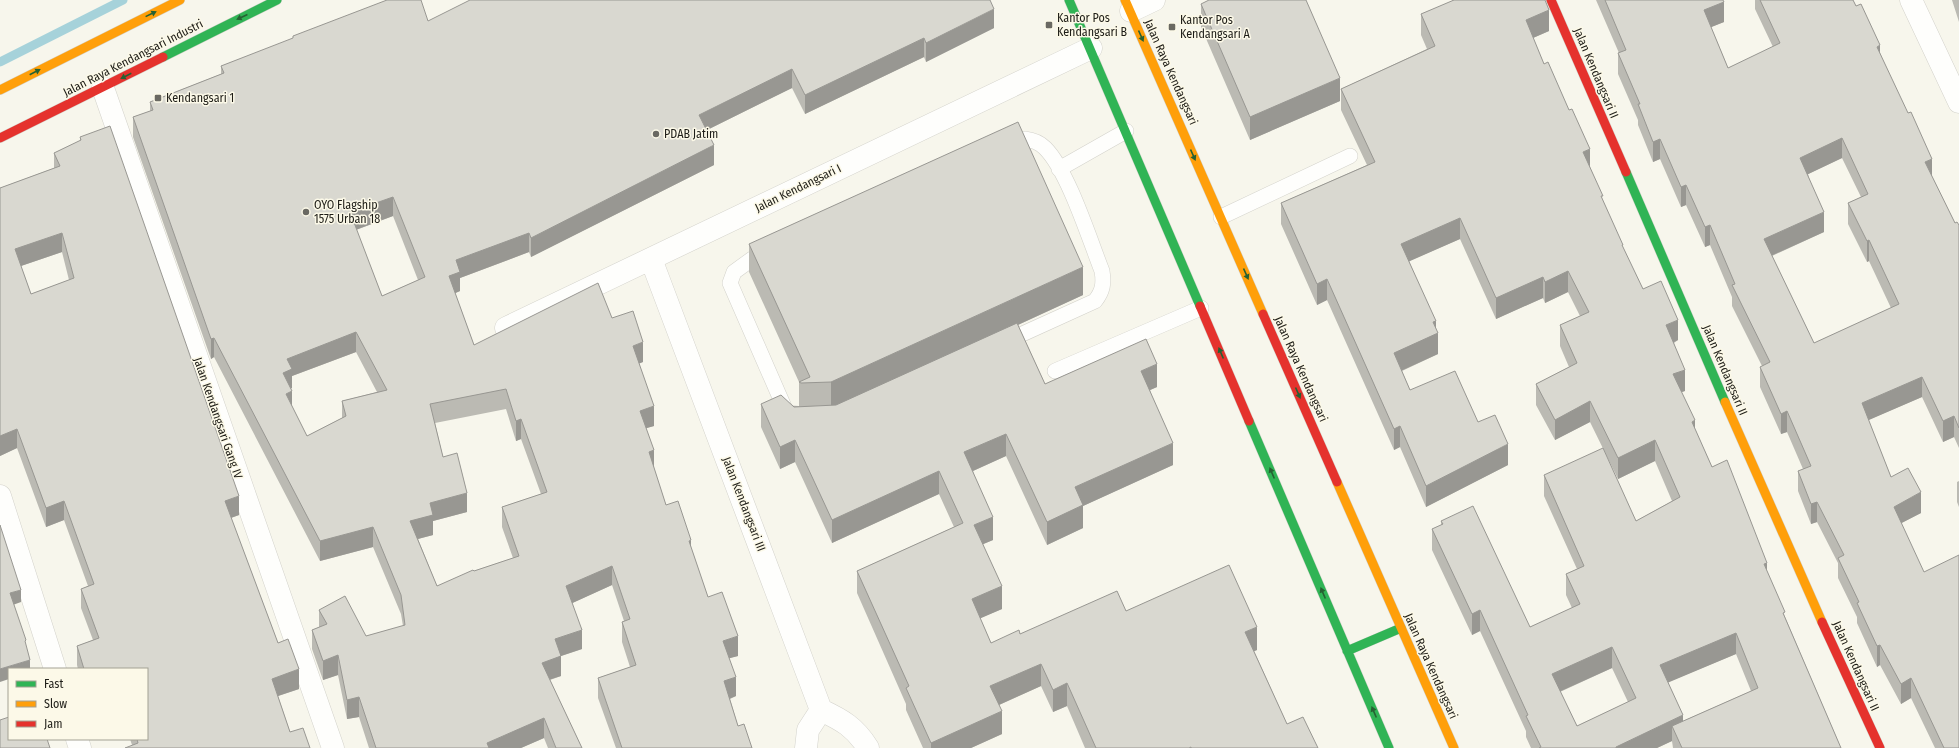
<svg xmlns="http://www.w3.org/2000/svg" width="1959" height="748" viewBox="0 0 1959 748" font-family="'Fira Sans Condensed',sans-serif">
<rect width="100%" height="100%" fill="#f7f6ec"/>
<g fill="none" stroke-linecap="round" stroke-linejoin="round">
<path stroke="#a6d2da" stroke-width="9" d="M0,62L123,0"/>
<g stroke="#d3d2cb" stroke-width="16">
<path id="lane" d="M1025,139C1033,140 1039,142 1045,148C1068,171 1089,238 1102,271C1104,283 1103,291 1095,301L833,420L797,421L785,409L730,283L734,272L752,259L1004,145Z
M1059,169L1126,131
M1221,217L1350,156
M1055,371L1201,308"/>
</g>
<g stroke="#d3d2cb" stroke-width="23">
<path id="street" d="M1911,0L1959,102
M1131,11L1154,0
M103,88L333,748
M651,259L821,710L808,730L806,748
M506,328L1091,48
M0,496L55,669
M821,710C842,720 855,727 868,748
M77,739L80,748"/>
</g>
<g stroke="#d3d2cb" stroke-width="10">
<path id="fast" d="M1069,0L1200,306
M163,57L277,0
M1626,172L1725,402
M1249,421L1389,748
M1347,651L1401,628"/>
</g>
<g stroke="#d3d2cb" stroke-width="10">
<path id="slow" d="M1125,0L1263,314
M0,90L180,0
M1725,402L1822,622
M1337,482L1454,748"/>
</g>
<g stroke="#d3d2cb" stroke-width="10">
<path id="jam" d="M1551,0L1626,172
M0,138L163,57
M1200,306L1249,421
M1263,314L1337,482
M1822,622L1880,748"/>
</g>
<use href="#lane" stroke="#fefefc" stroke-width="15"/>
<use href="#street" stroke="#fefefc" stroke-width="22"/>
<use href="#fast" stroke="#30b455" stroke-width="9"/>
<use href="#slow" stroke="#ff9f0a" stroke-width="9"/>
<use href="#jam" stroke="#e5322d" stroke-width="9"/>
</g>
<path fill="#bbbab3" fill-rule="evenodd" d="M1452,0H1545L1549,31L1533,38L1544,64L1590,167L1603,201L1623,249L1643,289L1678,340L1674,343L1685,391L1681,392L1695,429L1712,467L1767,571L1785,617L1841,748H1673L1672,741L1657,748H1531L1526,737V731L1480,631L1472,635L1432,550V529L1441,525V521L1530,627L1572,608L1566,595V574L1577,569L1544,496V475L1636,521L1672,501L1655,461L1618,479L1590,422L1555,440L1536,405V384L1569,367L1560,346V325L1580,316L1568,292L1545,303L1543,298L1496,319L1460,239L1409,261L1436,327L1438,354L1402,371L1410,390L1478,422L1508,465L1426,507L1400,447L1394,450L1327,300L1317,305L1281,224V203L1367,165L1341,110V89L1427,49L1421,35V14L1453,1ZM1736,654L1751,691L1683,721L1668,682ZM1612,668L1628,702L1577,726L1560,692Z
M1596,0H1723L1724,22L1711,27L1728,68L1773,47L1755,9V0H1853L1880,53L1932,177L1955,223L1959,225V448L1954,437L1943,442L1922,397L1868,420L1891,477L1921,513L1901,523L1959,748H1935L1911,698L1901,704L1880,665L1877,667L1857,623V617L1838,578V563L1817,522L1811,524L1798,491V471L1803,469L1787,432L1781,434L1760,387V367L1762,366L1732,306V297L1710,245L1705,247L1686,205L1681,207L1660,159L1653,162L1638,125V120L1618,74V53H1619ZM1842,158L1861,197L1848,203V224L1867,262L1869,261L1891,308L1814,343L1772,256L1824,232L1808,174Z
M1952,0H1959V22Z
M1201,4L1340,101L1250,140L1201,27Z
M428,21L994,28L926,62L924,57L805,114L792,88L707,130L714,165L531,257L529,252L460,278V291L455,293L474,345L612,318L643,362L639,363L654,426L646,428L654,469L666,505L691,548L708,597L738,656L729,658L736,696L730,699L738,726L752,748H616L598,698V678L630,667L622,642V622L624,621L612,585L572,603L582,649L561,656V676L550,680L582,748H548L544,738L521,748H369L359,717L347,719L338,675L323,680L312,649V630L319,627V610L366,636L403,626L401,614L373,547L320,561L214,357L211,359L133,137V117L150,111V102L221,74V66L293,39V36ZM393,216L418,280L382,296L356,230ZM356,352L377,392L342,401V418L307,436L292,407L291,388H292V376ZM506,409L516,441L521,439L541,494L502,507V527L513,558L474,571L437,586L418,539L433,535V521L467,512L443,457L435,423Z
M80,137L239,515L231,518L278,643L299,689L278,696L290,732L132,745L130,739H147V669H78L77,665V646L93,640L81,608V589L88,586L64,520L46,527L17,448L0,456V188L54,168V153L80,141ZM62,252L69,280L31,294L21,266Z
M749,244L1083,295L1018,325L1045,384L1157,387L1150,390L1173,465L1083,506V528L1047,545L1006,456L973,471L993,540L983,544L1002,609L980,618L991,643L1020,634L1126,611L1257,650L1254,651L1287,724L1318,748H1085L1067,706L1053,712L1041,686L999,705L1002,734L971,748H923L906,710V704L857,593V571L954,527L939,494L832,543L795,462L780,469L761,427V404L799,406V382L749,272Z
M1959,481V507L1957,502V482Z"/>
<path fill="#989792" d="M1724,2V22L1704,30V10Z
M994,9V28L926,62V43Z
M1549,10V31L1526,41V20Z
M924,38V57L805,114V95Z
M1880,45V66L1877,47Z
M792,69V88L699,134V115Z
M1340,78V101L1250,140V117Z
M1842,138V158L1800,178V158Z
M1660,139V159L1653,162V142Z
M714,145V165L531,257V238Z
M1590,149V170L1583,152Z
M1932,159V179L1925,162Z
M1686,185V205L1681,207V187Z
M393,197V216L350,232V212Z
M1824,212V232L1764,259V239Z
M1460,218V239L1401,265V244Z
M1710,225V245L1705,247V227Z
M62,233V252L15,268V249Z
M529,233V252L460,278V291L449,296V276L456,260Z
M1869,240V261L1867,262V241Z
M1083,267V295L831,411V382Z
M1568,271V292L1545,303V282Z
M1543,277V298L1496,319V298Z
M1327,279V300L1317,305V284Z
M1678,320V340L1666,346V325Z
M1436,321V334L1438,333V354L1394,374V353L1433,322Z
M356,332V352L292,376V388L283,393V373L287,359Z
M214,338V357L211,359V339Z
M643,342V362L633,366V346Z
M1157,364V387L1141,394V371Z
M1685,370V391L1673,395V374Z
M1922,377V397L1862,423V403Z
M292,391V411L286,394Z
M1590,401V422L1555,440V420Z
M654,406V426L640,430V411Z
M1787,411V432L1781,434V414Z
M1954,416V437L1943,442V421Z
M521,419V439L516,441V421Z
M1695,420V441L1692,422Z
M1400,426V447L1394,450V429Z
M17,429V448L0,456V436Z
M1006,434V456L964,475V452Z
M795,440V462L780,469V447Z
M1655,440V461L1618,479V458Z
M1173,443V465L1083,506V528L1047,545V522L1075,487Z
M1508,444V465L1426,507V486Z
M654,450V470L649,452Z
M939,471V494L832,543V520Z
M1921,492V513L1894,527V507Z
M467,493V512L433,521V535L410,541V521L430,503Z
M239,496V515L225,520V501Z
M64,501V520L46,527V508Z
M1817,502V522L1811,524V504Z
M993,517V540L974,548V525Z
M373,527V547L320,561V541Z
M691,540V560L689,541Z
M1767,563V584L1764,564Z
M612,566V585L566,606V586Z
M1002,586V609L972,622V599Z
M21,590V602L10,606V593Z
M1480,610V631L1472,635V614Z
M1257,627V650L1245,655V632Z
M582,630V649L555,658V639Z
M1736,633V654L1660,686V665Z
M738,636V656L723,660V641Z
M1880,645V665L1877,667V646Z
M1612,647V668L1552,695V674Z
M338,655V675L323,680V661Z
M561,656V676L542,682V663Z
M30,660V669H9V679L0,682V669Z
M1041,664V686L990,709V686Z
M299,669V689L272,698V679Z
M736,677V696L724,701V681Z
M1911,678V698L1901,704V684Z
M1067,683V706L1053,712V690Z
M359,697V717L347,719V700Z
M1002,711V734L971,748H931V743Z
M1683,715V736L1672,726V741L1657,748H1616V747Z
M544,718V738L521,748H487V743Z"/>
<path fill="#d9d8d0" stroke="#989792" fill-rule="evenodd" d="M387,0H421L428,21L470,0H990L994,9L926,43L924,38L805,95L792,69L699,115L714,145L531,238L529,233L456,260L460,272L449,276L474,345L598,283L612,318L633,311L643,342L633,346L654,406L640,411L654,450L649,452L666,505L678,501L691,540L689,541L708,597L722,592L738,636L723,641L736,677L724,681L738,726L744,724L752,748H622L598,678L636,665L622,622L630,619L612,566L566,586L582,630L555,639L561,656L542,663L582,748H556L544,718L487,743L489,748H376L359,697L347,700L338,655L323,661L312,630L327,624L319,610L345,596L366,636L405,625L401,595L373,527L320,541L214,338L211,339L133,117L153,110L150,102L224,73L221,66L293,38V36ZM393,197L425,277L382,296L350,212ZM356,332L387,390L342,401L346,416L307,436L286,394L292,391L283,373L292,369L287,359ZM506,389L516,421L521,419L547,492L502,507L519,556L474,571L473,570L437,586L410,521L433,515L430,503L467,493L457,453L443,457L430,404Z
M1209,0H1306L1340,78L1250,117L1201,4Z
M1454,0H1545L1549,10L1526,20L1544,64L1548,62L1569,110L1572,109L1590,149L1583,152L1603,196H1601L1623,245H1622L1643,289L1661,281L1678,320L1666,325L1685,370L1673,374L1695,420L1692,422L1712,467L1727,460L1767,563L1764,564L1785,612L1783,613L1841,748H1682L1672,726L1758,688L1736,633L1660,665L1683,715L1616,747V748H1539L1541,747L1526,716L1528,715L1480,610L1472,614L1432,529L1443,524L1441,521L1473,506L1530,627L1580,604L1566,574L1584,566L1544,475L1603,448L1636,521L1680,497L1655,440L1618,458L1590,401L1555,420L1536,384L1577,363L1560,325L1589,312L1568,271L1545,282L1543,277L1496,298L1460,218L1401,244L1436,321L1433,322L1438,333L1394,353L1410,390L1455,371L1478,422L1495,415L1508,444L1426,486L1400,426L1394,429L1327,279L1317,284L1281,203L1375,162L1341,89L1435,46L1421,14ZM1612,647L1636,698L1577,726L1552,674Z
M1605,0H1723L1724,2L1704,10L1728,68L1780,43L1760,0H1853L1856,6L1861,4L1880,45L1877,47L1908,113L1911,112L1932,159L1925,162L1955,223L1957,222L1959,225V428L1954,416L1943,421L1922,377L1862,403L1891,477L1908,468L1921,492L1894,507L1924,572L1959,555V748H1944L1911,678L1901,684L1880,645L1877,646L1857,603L1859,602L1838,558L1844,555L1817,502L1811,504L1798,471L1811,466L1787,411L1781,414L1760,367L1770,362L1732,285L1735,284L1710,225L1705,227L1686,185L1681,187L1660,139L1653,142L1638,104H1640L1618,53L1626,50ZM1842,138L1868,194L1848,203L1867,241L1869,240L1899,304L1814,343L1764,239L1824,212L1800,158Z
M1018,122L1083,267L831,382L801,383L799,382L810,377L749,244Z
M110,126L239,496L225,501L278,643L288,639L299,669L272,679L290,732L303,728L310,748H125L138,743L137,739H147V669H84L77,646L99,638L81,589L94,584L64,501L46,508L17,429L0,436V188L60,166L54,153L81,140L80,137ZM62,233L74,278L31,294L15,249Z
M1017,323L1045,384L1146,339L1157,364L1141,371L1173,443L1075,487L1083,505L1047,522L1006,434L964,452L993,517L974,525L1002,586L972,599L991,643L1019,630L1020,634L1117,591L1126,611L1229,565L1257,627L1245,632L1287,724L1303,717L1318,748H1191V747L1189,748H1096L1067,683L1053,690L1041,664L990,686L1002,711L931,743L906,688L909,686L857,571L963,523L939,471L832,520L795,440L780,447L761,404L781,395L794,407L836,405Z
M0,525L21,590L10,593L26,640L25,641L30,660L0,669Z
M9,717V739H47L50,748H0V720Z"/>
<defs><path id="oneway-solid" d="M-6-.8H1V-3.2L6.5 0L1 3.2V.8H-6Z"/></defs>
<g fill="#266133">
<use href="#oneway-solid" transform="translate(151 14) rotate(-26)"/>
<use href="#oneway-solid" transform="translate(242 17) rotate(155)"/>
<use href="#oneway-solid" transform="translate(1141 36) rotate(66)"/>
<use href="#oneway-solid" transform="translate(35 72) rotate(-27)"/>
<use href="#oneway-solid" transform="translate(126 76) rotate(153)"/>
<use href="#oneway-solid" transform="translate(1193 155) rotate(66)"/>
<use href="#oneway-solid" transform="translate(1246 274) rotate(66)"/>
<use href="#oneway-solid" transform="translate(1221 353) rotate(-113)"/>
<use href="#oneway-solid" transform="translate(1298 393) rotate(66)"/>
<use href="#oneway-solid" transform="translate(1272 473) rotate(-113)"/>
<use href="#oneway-solid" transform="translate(1323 593) rotate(-113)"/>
<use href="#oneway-solid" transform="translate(1374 712) rotate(-113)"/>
</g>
<g fill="#6a6962" stroke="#fcf9e8" stroke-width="1.5">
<rect x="1045" y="21" width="8" height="8" rx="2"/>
<rect x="1168" y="23" width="8" height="8" rx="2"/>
<rect x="154" y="94" width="8" height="8" rx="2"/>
<circle cx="656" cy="134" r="4"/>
<circle cx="306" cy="212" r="4"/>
</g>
<g text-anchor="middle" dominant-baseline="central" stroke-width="3" stroke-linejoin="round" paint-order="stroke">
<g font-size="12" fill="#1e1d17" stroke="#fcf9e8" text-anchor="start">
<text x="1057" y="18">Kantor Pos<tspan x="1057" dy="14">Kendangsari B</tspan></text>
<text x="1180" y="20">Kantor Pos<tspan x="1180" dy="14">Kendangsari A</tspan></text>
<text x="166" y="98">Kendangsari 1</text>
<text x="664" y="134">PDAB Jatim</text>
<text x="314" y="205">OYO Flagship<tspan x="314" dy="14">1575 Urban 18</tspan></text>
</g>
<g font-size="12" fill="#1e1d17" stroke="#fcf9e8">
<text transform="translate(133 58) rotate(-27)">Jalan Raya Kendangsari Industri</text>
<text transform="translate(1171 72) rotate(66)">Jalan Raya Kendangsari</text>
<text transform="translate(1596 73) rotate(67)">Jalan Kendangsari II</text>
<text transform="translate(798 188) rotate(-26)">Jalan Kendangsari I</text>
<text transform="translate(1301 369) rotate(66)">Jalan Raya Kendangsari</text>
<text transform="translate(1725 370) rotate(67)">Jalan Kendangsari II</text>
<text transform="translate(218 418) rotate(71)">Jalan Kendangsari Gang IV</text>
<text transform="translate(744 504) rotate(69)">Jalan Kendangsari III</text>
<text transform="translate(1431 666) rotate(66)">Jalan Raya Kendangsari</text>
<text transform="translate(1856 666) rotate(66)">Jalan Kendangsari II</text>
</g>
</g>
<rect x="8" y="668" width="140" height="72" fill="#fcf9e8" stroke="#a3a194"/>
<rect x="16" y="681" width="20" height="6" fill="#30b455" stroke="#a3a194"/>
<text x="44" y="688" font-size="12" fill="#1e1d17">Fast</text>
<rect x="16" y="701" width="20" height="6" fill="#ff9f0a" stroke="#a3a194"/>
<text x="44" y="708" font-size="12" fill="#1e1d17">Slow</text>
<rect x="16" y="721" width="20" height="6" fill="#e5322d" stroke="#a3a194"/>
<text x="44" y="728" font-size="12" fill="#1e1d17">Jam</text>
</svg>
